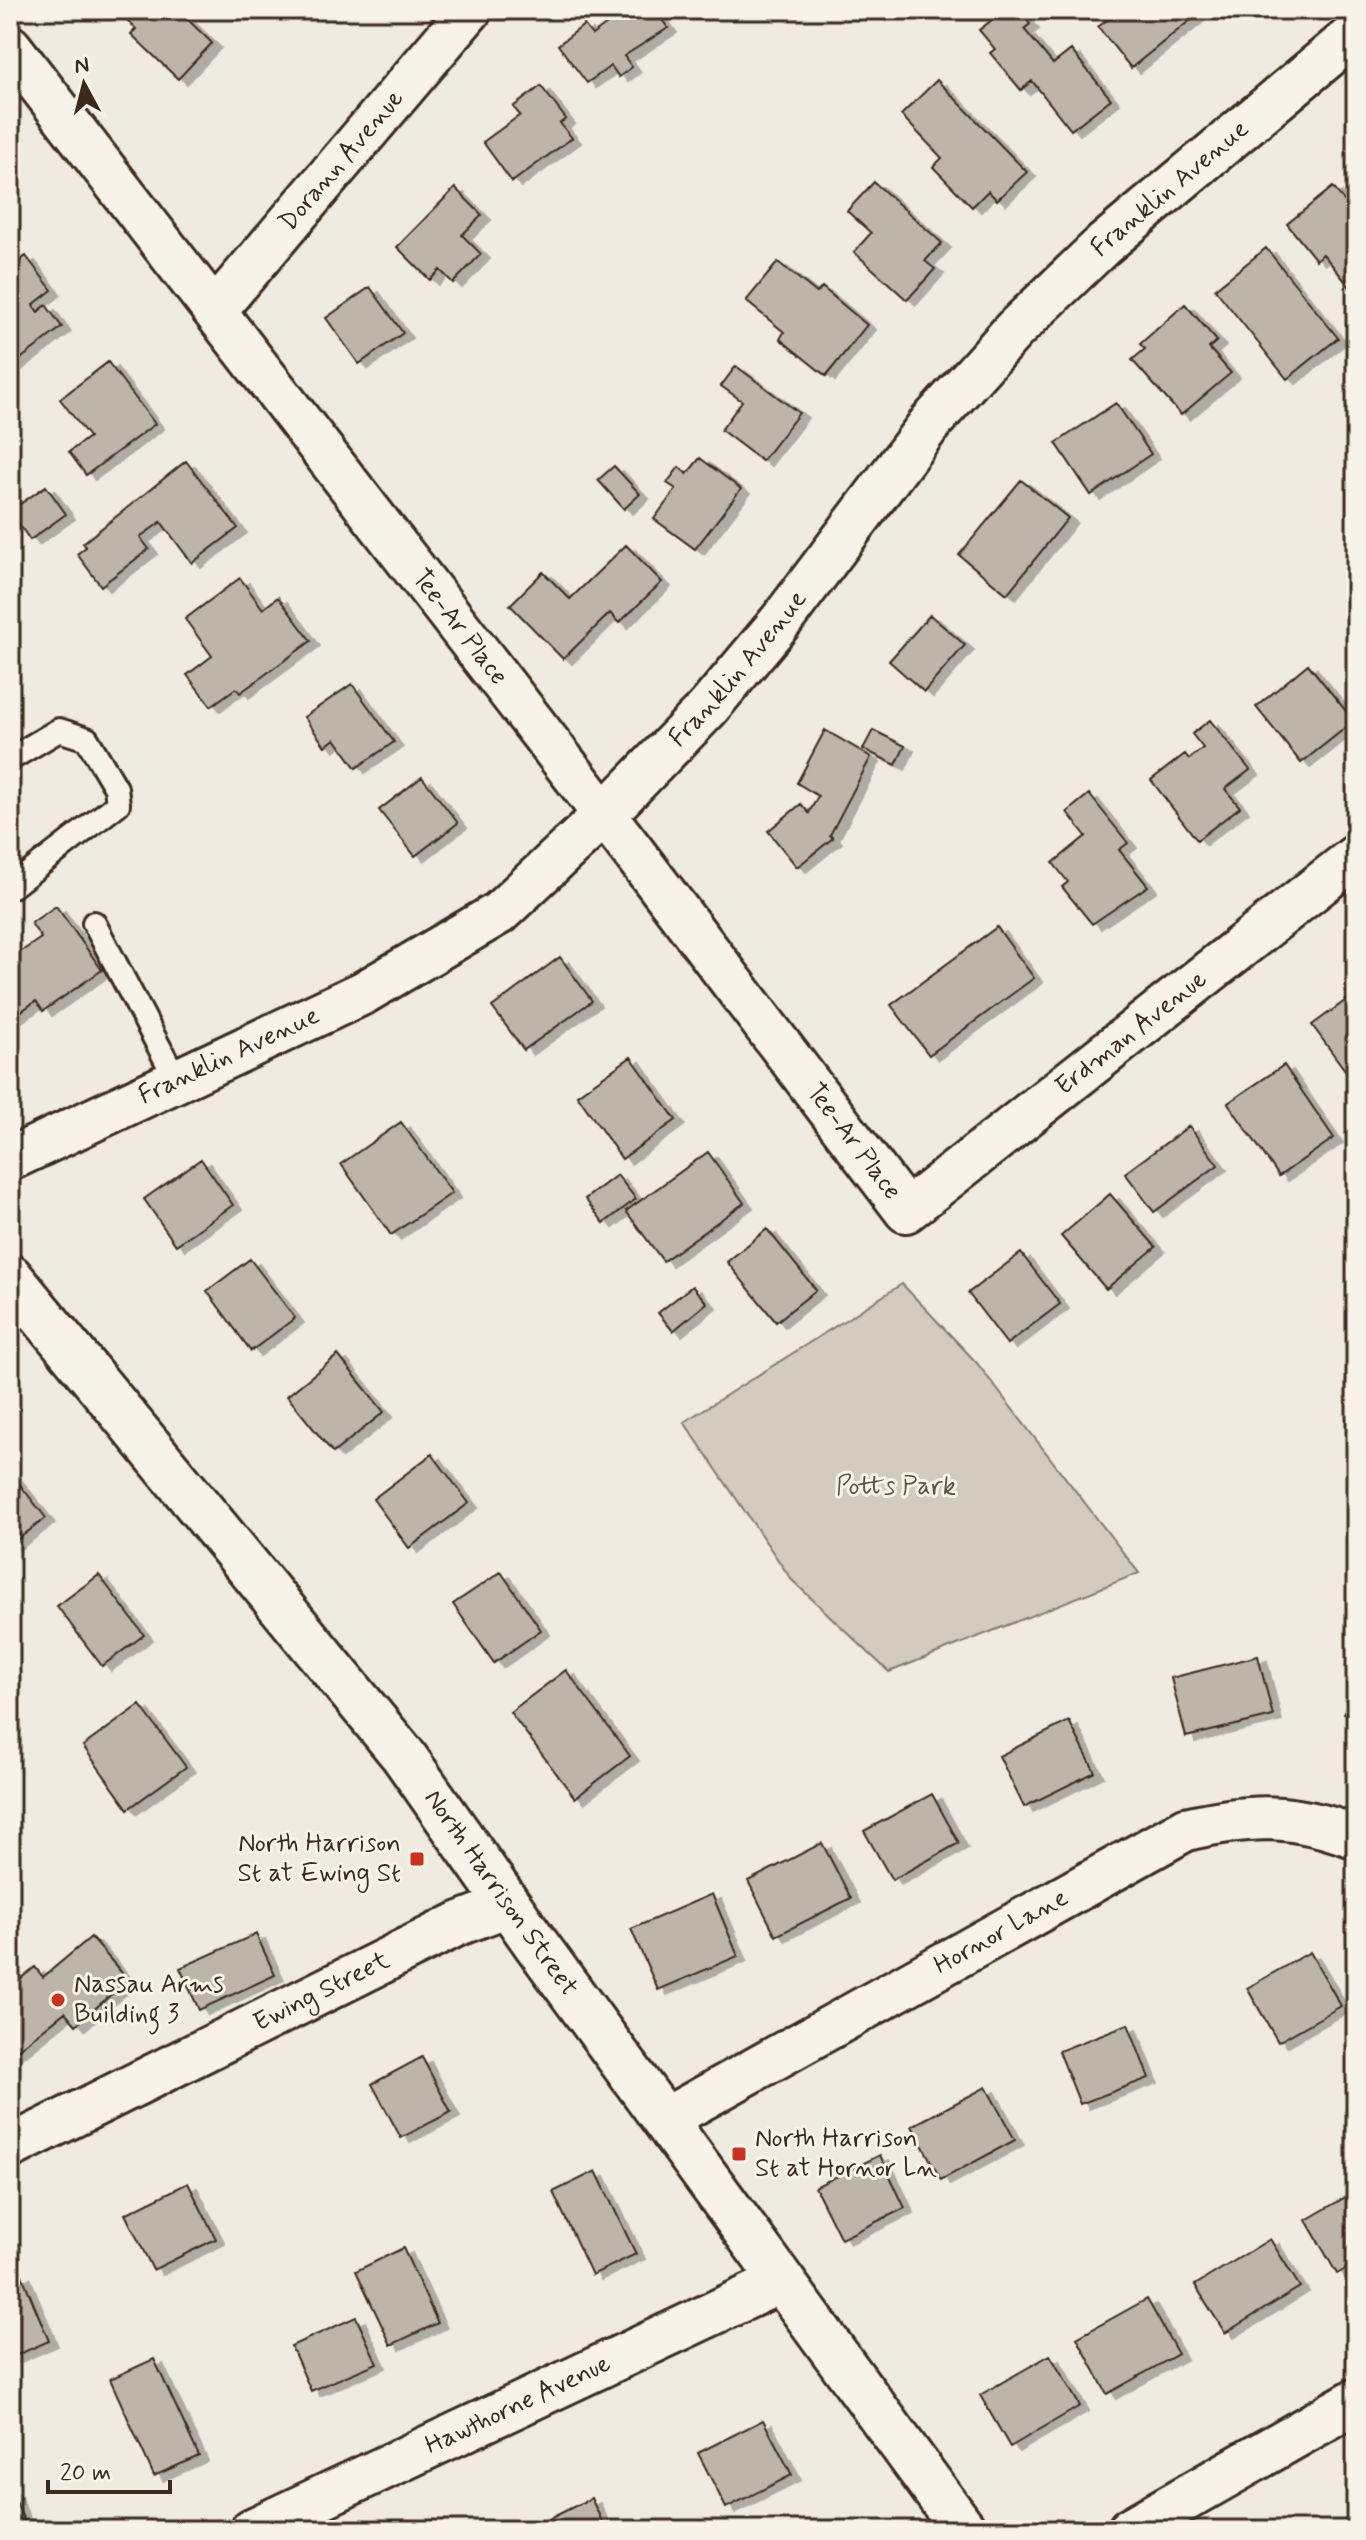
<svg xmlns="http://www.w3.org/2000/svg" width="1366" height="2540" viewBox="0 0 1366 2540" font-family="Mynerve,sans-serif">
<defs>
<filter id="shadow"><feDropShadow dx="9" dy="5" stdDeviation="0" flood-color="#0004"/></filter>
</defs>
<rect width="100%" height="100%" fill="#efebe0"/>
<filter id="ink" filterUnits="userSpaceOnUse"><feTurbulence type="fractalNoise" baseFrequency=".0125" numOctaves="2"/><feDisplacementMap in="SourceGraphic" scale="16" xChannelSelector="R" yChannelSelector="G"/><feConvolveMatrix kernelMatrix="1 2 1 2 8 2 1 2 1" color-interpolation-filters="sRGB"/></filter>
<g filter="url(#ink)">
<path fill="#d1cbc0" stroke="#867a6f" stroke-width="2" d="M902,1284L976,1362L1139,1573L889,1672L791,1579L684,1422Z"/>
<path fill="#bdb5aa" stroke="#3b2a1e" stroke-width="2" filter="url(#shadow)" d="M117,10H178L212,43L178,79L131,34L136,29Z
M626,10H655L668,28L624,56L632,67L619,77L611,66L587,83L558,45L584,25L592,35Z
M1005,10H1019L1030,24L1024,29L1053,64L1071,50L1111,99L1071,130L1032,81L1021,90L990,53L995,49L979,30Z
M1120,10H1203L1131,68L1098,27Z
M937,80L1027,172L997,200L988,191L972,207L933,167L942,158L901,115Z
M541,86L566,119L560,123L572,138L512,182L483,142L520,115L513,107Z
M874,182L942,243L925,261L935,269L907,300L854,252L871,233L847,211Z
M1333,187L1356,216L1354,292L1323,254L1316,260L1287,224Z
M455,188L482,215L462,235L481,254L453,283L440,270L430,280L397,247Z
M1266,248L1338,338L1287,379L1215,289Z
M26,256L52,290L33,305L38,312L46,305L62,327L10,367V268Z
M778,262L817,293L822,287L867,325L826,376L780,339L784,332L746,301Z
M370,287L403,333L359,364L326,318Z
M1185,304L1217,341L1209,348L1231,373L1181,415L1132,360L1145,349L1140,344Z
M108,362L155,424L86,475L69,452L89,437L60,399Z
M736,366L799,413L762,461L721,430L742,401L721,386Z
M1116,403L1151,454L1091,495L1056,443Z
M700,458L741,489L695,549L654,519L676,489L667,483L679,467L687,474Z
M186,461L238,528L192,563L161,522L140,537L149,549L101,586L77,554L86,547L83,543Z
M614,466L640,494L624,509L598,480Z
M1021,480L1068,518L1007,594L959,555Z
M46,486L66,514L30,540L10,511Z
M626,545L662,582L619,623L610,613L563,659L510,605L543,572L570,599Z
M240,578L263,609L278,597L311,641L240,693L236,688L211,706L187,675L212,656L185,619Z
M930,615L965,645L924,692L889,661Z
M1308,664L1354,721L1301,763L1256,707Z
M352,684L394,742L356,768L335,739L325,746L304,717Z
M1210,720L1250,770L1225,789L1240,807L1197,840L1151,780L1185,754L1189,759L1203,748L1192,734Z
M825,730L871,757L830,835L833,838L797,867L768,831L801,804L809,813L818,796L797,783Z
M873,730L905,746L896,765L863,749Z
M422,777L458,823L415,856L379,810Z
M1089,794L1128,843L1119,850L1148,886L1092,924L1062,887L1068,882L1053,863L1086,836L1067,812Z
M56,906L102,970L43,1011L36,1001L10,1019V959L41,938L31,923Z
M997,927L1034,978L929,1055L891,1005Z
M560,957L592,1001L524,1050L492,1007Z
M1356,993V1085L1312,1025Z
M631,1057L676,1120L622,1159L577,1095Z
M1284,1065L1334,1138L1279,1176L1228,1103Z
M401,1122L452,1193L391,1235L341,1164Z
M1189,1126L1218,1165L1154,1212L1125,1173Z
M708,1152L744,1203L663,1261L626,1211Z
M201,1159L233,1205L176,1245L144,1199Z
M617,1175L636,1199L604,1223L585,1199Z
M1110,1194L1156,1247L1106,1289L1061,1236Z
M767,1229L816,1290L776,1322L727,1262Z
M1021,1253L1060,1304L1007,1344L968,1293Z
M250,1259L295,1318L251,1351L207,1291Z
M692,1286L707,1303L673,1331L658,1313Z
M338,1355L384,1412L333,1453L287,1396Z
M432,1454L469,1503L409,1548L373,1499Z
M10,1472L46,1518L10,1545Z
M501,1572L541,1630L494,1663L453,1604Z
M99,1575L144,1635L102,1666L57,1606Z
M1258,1656L1273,1716L1186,1737L1171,1678Z
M566,1670L630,1756L575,1798L510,1712Z
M1356,1675V1716L1344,1713Z
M140,1705L186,1767L128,1809L83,1746Z
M1069,1721L1095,1772L1024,1807L999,1756Z
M932,1794L959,1843L892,1880L864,1831Z
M822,1843L851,1898L776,1936L748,1881Z
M712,1894L738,1956L658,1990L631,1929Z
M256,1934L275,1975L199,2010L180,1968Z
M91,1937L128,1980L76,2025L65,2012L10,2056V1987L35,1967L43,1977Z
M1310,1952L1341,2006L1278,2042L1247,1988Z
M1128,2024L1149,2078L1080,2104L1059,2051Z
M422,2057L451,2112L401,2138L372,2084Z
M986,2087L1015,2140L941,2180L912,2126Z
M880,2155L905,2208L841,2239L815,2187Z
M596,2171L636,2254L592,2275L553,2192Z
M188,2183L216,2239L153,2270L125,2214Z
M1356,2191V2263L1337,2274L1306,2220Z
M1270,2239L1300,2287L1225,2333L1195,2285Z
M403,2248L438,2323L391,2345L356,2271Z
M21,2273L49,2341L10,2358V2278Z
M1147,2299L1178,2354L1107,2394L1077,2338Z
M356,2317L377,2363L311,2391L291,2346Z
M1050,2355L1080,2406L1010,2447L980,2395Z
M154,2359L199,2456L154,2476L110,2379Z
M763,2420L792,2475L726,2508L698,2453Z
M10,2488L28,2530H10Z
M591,2498L606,2530H527Z"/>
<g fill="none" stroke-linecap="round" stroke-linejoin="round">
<g stroke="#3b2a1e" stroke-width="28">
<path id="lane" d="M10,759L59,730L87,739L116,788L118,804L10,888
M94,923L177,1081"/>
</g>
<g stroke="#3b2a1e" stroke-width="48">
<g id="street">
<path id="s1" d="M10,47L631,849L906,1211L1356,856"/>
<path id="s2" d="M215,310L470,10"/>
<path id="s3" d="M10,1159L363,993L499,913L604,815L708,708L781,621L932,421L1014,330L1102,246L1356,33"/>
<path id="s4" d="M664,2120L1186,1829C1251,1814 1293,1813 1356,1837"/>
<path id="s5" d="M10,2147L458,1924L508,1905"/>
<path id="s6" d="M252,2530L782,2281"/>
</g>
</g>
<g stroke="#3b2a1e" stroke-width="50">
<g id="secondary">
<path id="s7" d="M10,1277L403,1755L536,1944L964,2530"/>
<path d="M1130,2530L1356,2401"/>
</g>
</g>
<use href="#lane" stroke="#f7f3e8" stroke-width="22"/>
<use href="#street" stroke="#f7f3e8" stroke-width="42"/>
<use href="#secondary" stroke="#f7f3e8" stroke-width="44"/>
</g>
</g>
<g fill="#c8321e" stroke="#f7f3e8" stroke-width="3">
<rect x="409" y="1851" width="16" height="16" rx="4"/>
<circle cx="58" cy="2000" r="8"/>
<rect x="731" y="2146" width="16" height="16" rx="4"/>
</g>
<g text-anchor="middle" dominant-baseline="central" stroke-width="6" stroke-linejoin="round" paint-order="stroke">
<g font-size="26" fill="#3b2a1e" stroke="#f7f3e8">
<text stroke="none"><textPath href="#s2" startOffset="196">Dorann Avenue</textPath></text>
<text stroke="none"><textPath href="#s3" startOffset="1538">Franklin Avenue</textPath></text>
<text stroke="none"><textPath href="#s1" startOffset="734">Tee-Ar Place</textPath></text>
<text stroke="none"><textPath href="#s3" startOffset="890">Franklin Avenue</textPath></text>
<text stroke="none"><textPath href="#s1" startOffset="1756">Erdman Avenue</textPath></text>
<text stroke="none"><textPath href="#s3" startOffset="242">Franklin Avenue</textPath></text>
<text stroke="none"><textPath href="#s1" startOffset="1382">Tee-Ar Place</textPath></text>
<text stroke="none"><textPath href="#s7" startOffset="788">North Harrison Street</textPath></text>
<text stroke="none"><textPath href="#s4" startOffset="386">Hornor Lane</textPath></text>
<text stroke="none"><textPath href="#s5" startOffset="348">Ewing Street</textPath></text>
<text stroke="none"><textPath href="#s6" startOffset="294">Hawthorne Avenue</textPath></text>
</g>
<g font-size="26" fill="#605246" stroke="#f7f3e8">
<text x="896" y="1487">Potts Park</text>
</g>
<g font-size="26" fill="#3b2a1e" stroke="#f7f3e8" text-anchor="start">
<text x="401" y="1844" text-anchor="end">North Harrison<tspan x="401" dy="30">St at Ewing St</tspan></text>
<text x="74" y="1985">Nassau Arms<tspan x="74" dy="30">Building 3</tspan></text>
<text x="755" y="2139">North Harrison<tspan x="755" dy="30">St at Hornor Ln</tspan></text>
</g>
</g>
<rect width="1366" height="2540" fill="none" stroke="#f7f3e8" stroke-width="40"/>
<rect x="20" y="20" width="1326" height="2500" fill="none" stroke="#3b2a1e" stroke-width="3" filter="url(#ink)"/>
<g transform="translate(84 84) rotate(353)" stroke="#f7f3e8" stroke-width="6" paint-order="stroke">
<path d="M0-6L14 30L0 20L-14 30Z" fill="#3b2a1e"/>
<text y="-12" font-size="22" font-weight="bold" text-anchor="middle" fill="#3b2a1e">N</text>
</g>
<path d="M48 2480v12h122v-12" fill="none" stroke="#3b2a1e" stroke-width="4"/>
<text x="60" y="2480" font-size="24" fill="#3b2a1e" stroke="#f7f3e8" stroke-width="6" paint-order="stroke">20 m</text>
</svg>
